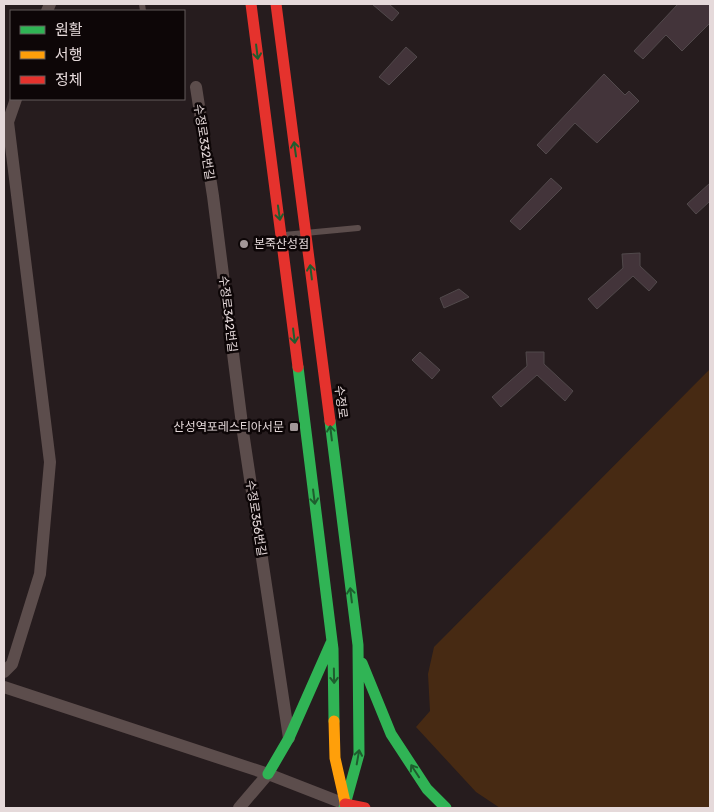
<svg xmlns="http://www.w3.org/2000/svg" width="714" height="812" viewBox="0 0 714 812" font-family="Rubik,'Noto Sans KR',sans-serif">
<rect width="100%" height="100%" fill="#261c1e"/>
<path fill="#472a13" d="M710,369V808H500L476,792L416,727L430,711L428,674L434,647Z"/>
<path fill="#43343a" stroke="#51494b" d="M372,4H389L399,13L392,21Z
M678,4H710V23L682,51L666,35L643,59L634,51Z
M406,47L417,57L389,85L379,77Z
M604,74L625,95L629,91L639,101L597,143L575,123L546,154L537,145Z
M551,178L562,188L520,230L510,221Z
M710,183V201L696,214L687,204Z
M640,253V266L657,282L649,291L633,276L597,309L588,299L623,268L622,254Z
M459,289L469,297L444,308L440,298Z
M420,352L440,370L432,379L412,360Z
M526,352H544V364L573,391L565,401L537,375L501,407L492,397L527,366Z"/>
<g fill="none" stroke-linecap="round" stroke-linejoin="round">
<path stroke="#5c4d4c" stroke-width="6" d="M142,4L143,11
M284,235L358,228"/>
<path stroke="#5c4d4c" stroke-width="12" d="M47,11L50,4
M196,87L213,196L243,432L289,738
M4,672L12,664L40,574L50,462L8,122L16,99
M4,687L268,774L345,804
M239,808L268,774"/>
<path stroke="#30b455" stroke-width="11" d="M298,367L333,649L334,721
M330,421L358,645L359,754L344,808
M362,663L391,734L427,789L446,808
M268,774L289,738L331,643"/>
<path stroke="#ff9f0a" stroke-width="11" d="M334,721L335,758L345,802"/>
<path stroke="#e5322d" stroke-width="11" d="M251,4L298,367
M276,4L330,421
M345,804L365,808"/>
</g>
<defs><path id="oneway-shaft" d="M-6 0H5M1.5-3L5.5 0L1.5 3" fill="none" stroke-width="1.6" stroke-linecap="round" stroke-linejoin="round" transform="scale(1.25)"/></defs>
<g stroke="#1e5d2e">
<use href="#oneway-shaft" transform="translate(257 52) rotate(83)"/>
<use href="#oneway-shaft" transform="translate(295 149) rotate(-98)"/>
<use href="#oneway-shaft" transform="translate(279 213) rotate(82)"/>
<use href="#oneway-shaft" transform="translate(311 272) rotate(-97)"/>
<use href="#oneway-shaft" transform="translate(294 336) rotate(83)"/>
<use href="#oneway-shaft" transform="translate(331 433) rotate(-97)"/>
<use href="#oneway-shaft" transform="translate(314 497) rotate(83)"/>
<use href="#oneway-shaft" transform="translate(351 595) rotate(-97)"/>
<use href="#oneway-shaft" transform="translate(334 676) rotate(89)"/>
<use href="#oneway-shaft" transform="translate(358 757) rotate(-80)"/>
<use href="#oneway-shaft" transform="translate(415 771) rotate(-123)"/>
</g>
<g fill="#a29798" stroke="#0d0607" stroke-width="2">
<circle cx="244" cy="244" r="5"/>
<rect x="289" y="422" width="10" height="10" rx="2.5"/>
</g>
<g text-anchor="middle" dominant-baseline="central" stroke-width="5" stroke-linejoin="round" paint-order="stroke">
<g font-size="12" fill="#e5d9da" stroke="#0d0607">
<text transform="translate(204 142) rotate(81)">수정로332번길</text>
<text transform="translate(228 314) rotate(83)">수정로342번길</text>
<text transform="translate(341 402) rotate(83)">수정로</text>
<text transform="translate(256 518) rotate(81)">수정로356번길</text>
</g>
<g font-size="12" fill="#e5d9da" stroke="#0d0607" text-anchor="start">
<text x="254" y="244">본죽산성점</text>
<text x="284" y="427" text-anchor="end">산성역포레스티아서문</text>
</g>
</g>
<rect width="714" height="812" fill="none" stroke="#e5d9da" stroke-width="10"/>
<rect x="10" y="10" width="175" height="90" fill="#0d0607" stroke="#635a5b"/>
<rect x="20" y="26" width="25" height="8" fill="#30b455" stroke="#635a5b"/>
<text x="55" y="35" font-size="15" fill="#e5d9da">원활</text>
<rect x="20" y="51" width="25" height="8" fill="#ff9f0a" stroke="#635a5b"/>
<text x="55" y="60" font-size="15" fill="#e5d9da">서행</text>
<rect x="20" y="76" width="25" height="8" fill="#e5322d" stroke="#635a5b"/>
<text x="55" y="85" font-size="15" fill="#e5d9da">정체</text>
</svg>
